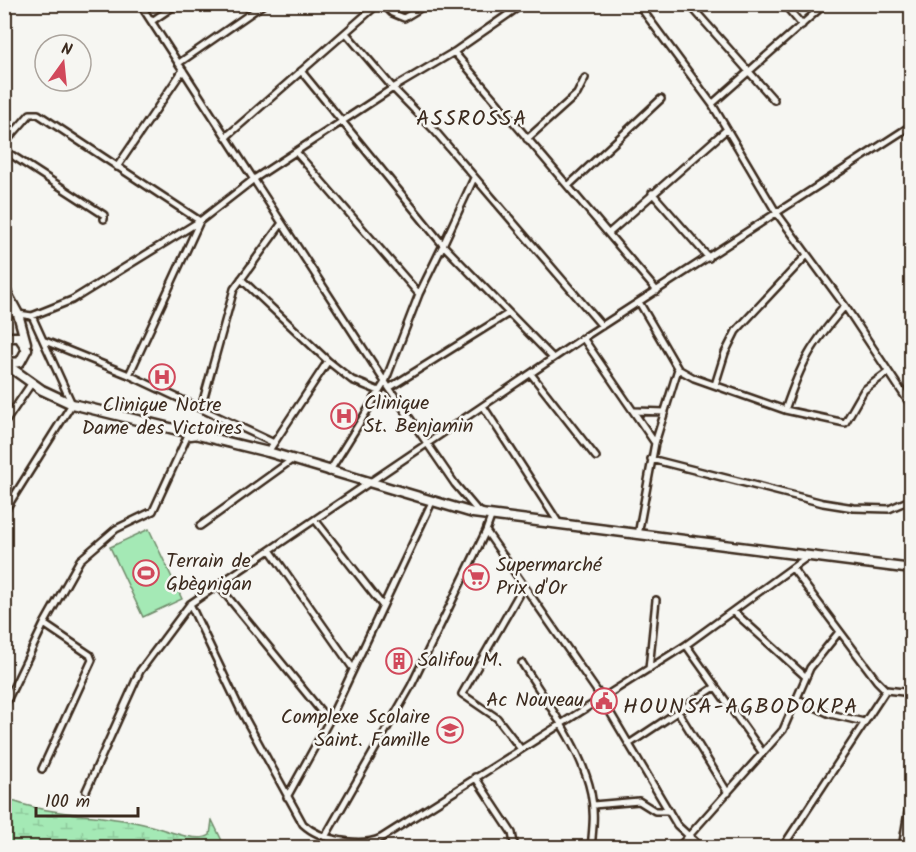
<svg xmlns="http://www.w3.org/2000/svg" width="916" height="852" viewBox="0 0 916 852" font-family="Kalam,sans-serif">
<defs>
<pattern id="wetland-marsh" width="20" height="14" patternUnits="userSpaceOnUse" patternTransform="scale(1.5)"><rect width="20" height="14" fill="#a4e9b5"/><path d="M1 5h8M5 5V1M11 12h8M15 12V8" fill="none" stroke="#8ec89b"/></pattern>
</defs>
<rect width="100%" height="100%" fill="#f6f6f2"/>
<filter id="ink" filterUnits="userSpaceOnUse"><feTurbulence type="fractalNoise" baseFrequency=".0167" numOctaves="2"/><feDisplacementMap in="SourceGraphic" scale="12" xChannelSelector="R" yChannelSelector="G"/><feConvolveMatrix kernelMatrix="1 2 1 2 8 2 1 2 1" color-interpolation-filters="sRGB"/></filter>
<g filter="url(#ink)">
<path fill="url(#wetland-marsh)" stroke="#708a6a" stroke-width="1.5" d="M5,798C49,817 101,813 147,825C162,828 197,844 210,835L212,820L225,847H5Z"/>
<path fill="#a4e9b5" stroke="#708a6a" stroke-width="1.5" d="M149,529L182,599L143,617L110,547Z"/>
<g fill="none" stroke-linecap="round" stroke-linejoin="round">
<g stroke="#3b2a1e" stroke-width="10">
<path id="street" d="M140,4L385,382L419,294L296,152
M383,4L392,13L404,18L427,4
M503,4L510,13
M638,4L712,104L776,212L845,306L912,407
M689,4L774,100
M784,4L802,25
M152,21L177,4
M346,33L393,88L435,131L602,326
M454,52L657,291
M179,63L264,4
M301,71L443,245L474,178
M712,104L825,4
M226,137L378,4
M527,139L577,94L585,78
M4,144L30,114H38L200,221L129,375
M4,150L104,215V219
M117,167L183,70
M568,186L661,99
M652,193L709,258
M609,233L726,130
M241,279L328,361
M419,294L443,245L509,313
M639,302L678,369L694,378L785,410L845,423L864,390L888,372
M4,312L32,316L72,300L200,221L254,179L393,88L454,52L523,4
M583,338L655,443
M45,341L129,375L274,443
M531,374L596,457
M715,385L725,353L736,331L806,256
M389,388L509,313L553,358
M483,406L560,525
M201,408L234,289L282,223
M785,410C802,361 811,345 845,306
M635,411L665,412
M4,424L31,384
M268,452L328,361L352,380L379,391
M651,459L823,503L854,508L889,509L912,499
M4,512L72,404L32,316
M316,521L382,605
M200,526L293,459
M486,531L601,697L677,825L702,848
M638,535L655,443L678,369
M270,550L352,667
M793,569L877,681L886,690L912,693
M218,585L329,721
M190,604L241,711L303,824C320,840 360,848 381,838L686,645L807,557
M733,611L806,677
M686,645L762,752
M522,663C546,701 582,749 591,793C595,811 593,829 591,848
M649,669L656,600
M798,699L830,714L864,722
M4,707L44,624L80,560L116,529L153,511L187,437L194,436
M677,710L728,793
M629,744L715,687
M520,748L497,718L462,694L523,587
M42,769L92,660L90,655L44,624
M475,777L512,833L515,848
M86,791L140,671L190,604L583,338L912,125
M287,797L329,721L432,502
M593,805L639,801L655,811H669
M325,837L411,686L486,531L491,517L477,510L455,484L385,382L329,472
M678,848L783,730L810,668L839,632
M782,848L886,690
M902,848L912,788"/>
</g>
<g stroke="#3b2a1e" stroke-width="13">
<path id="secondary" d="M4,288L18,314L26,343
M4,337H19L27,349L20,362L4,364
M4,363L42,390L72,404L268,452L473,513L912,569"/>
</g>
<use href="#street" stroke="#f6f6f2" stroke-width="5"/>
<use href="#secondary" stroke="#f6f6f2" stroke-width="8"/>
</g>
</g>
<defs>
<g id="hospital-ring" transform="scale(1.35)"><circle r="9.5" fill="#f6f6f2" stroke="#d1495b" stroke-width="1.5"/><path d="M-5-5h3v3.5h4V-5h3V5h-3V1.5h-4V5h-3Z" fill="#d1495b"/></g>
<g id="stadium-ring" transform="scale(1.35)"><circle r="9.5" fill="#f6f6f2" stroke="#d1495b" stroke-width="1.5"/><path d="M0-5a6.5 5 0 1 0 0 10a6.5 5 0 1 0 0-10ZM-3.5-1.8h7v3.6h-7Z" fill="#d1495b"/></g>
<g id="supermarket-ring" transform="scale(1.35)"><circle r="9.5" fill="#f6f6f2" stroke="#d1495b" stroke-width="1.5"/><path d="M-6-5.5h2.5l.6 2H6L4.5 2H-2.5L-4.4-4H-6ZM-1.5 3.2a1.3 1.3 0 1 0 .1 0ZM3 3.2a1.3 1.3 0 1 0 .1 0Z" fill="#d1495b"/></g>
<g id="building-ring" transform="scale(1.35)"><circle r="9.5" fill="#f6f6f2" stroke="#d1495b" stroke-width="1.5"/><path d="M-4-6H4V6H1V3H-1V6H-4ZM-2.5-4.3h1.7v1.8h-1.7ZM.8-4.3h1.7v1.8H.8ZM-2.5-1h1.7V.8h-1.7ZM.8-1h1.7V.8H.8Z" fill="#d1495b"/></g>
<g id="civic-ring" transform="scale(1.35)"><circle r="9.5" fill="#f6f6f2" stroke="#d1495b" stroke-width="1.5"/><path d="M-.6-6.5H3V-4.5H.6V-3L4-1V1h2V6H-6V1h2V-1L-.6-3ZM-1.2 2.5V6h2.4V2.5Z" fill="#d1495b"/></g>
<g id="school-ring" transform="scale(1.35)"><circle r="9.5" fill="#f6f6f2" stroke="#d1495b" stroke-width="1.5"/><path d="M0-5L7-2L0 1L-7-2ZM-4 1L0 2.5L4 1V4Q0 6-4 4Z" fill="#d1495b"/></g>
</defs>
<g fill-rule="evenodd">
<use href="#hospital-ring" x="162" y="377"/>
<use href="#hospital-ring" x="344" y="416"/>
<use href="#stadium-ring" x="146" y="573"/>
<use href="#supermarket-ring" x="476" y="577"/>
<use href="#building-ring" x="399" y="661"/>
<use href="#civic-ring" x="604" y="701"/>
<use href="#school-ring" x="450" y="730"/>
</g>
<g text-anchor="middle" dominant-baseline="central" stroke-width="5" stroke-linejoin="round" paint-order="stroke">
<g font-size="20" fill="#3b2a1e" stroke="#f6f6f2" text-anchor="start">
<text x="364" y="404">Clinique<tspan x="364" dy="23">St. Benjamin</tspan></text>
<text x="162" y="406" text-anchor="middle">Clinique Notre<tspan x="162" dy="23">Dame des Victoires</tspan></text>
<text x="166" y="562">Terrain de<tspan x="166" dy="23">Gbègnigan</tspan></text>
<text x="496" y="566">Supermarché<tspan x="496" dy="23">Prix d'Or</tspan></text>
<text x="418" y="661">Salifou M.</text>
<text x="584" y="701" text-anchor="end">Ac Nouveau</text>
<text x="430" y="718" text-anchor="end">Complexe Scolaire<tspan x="430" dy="23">Saint. Famille</tspan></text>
</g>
<g font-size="22" letter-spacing="1.5" fill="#3b2a1e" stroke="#f6f6f2">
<text x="472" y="119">ASSROSSA</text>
<text x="741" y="707">HOUNSA-AGBODOKPA</text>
</g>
</g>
<rect width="916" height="852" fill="none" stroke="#f6f6f2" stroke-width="24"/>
<rect x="12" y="12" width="892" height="828" fill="none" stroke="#3b2a1e" stroke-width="2" filter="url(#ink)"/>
<g transform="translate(63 63) rotate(15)"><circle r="28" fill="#f6f6f2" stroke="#aba49d" stroke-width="1.5"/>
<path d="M0-4.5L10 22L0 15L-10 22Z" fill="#d1495b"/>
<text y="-9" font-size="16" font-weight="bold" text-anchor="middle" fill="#3b2a1e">N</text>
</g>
<path d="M36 807v9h102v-9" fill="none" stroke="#3b2a1e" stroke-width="3"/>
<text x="45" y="807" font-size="18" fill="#3b2a1e" stroke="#f6f6f2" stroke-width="4.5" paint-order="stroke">100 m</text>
</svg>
